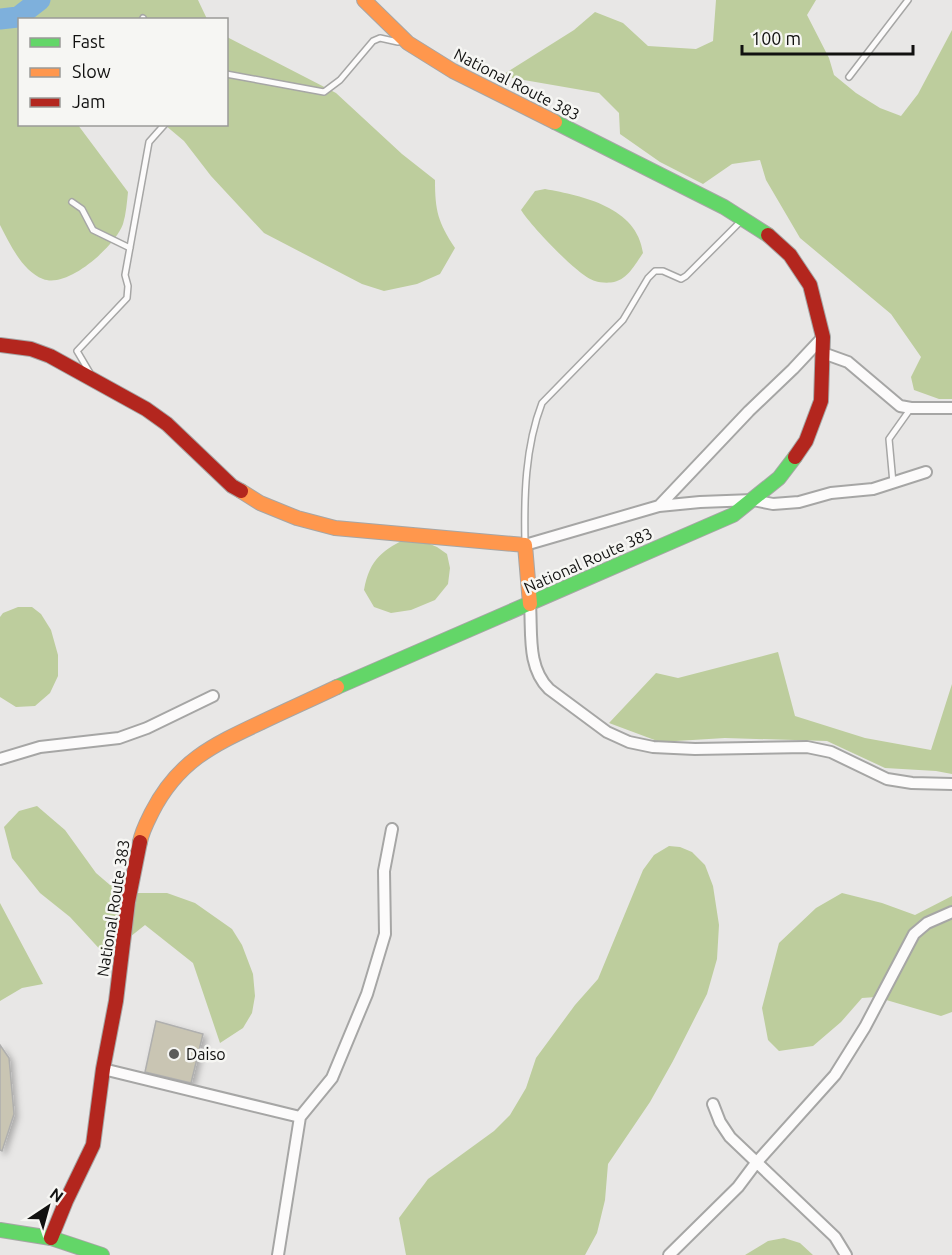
<svg xmlns="http://www.w3.org/2000/svg" width="952" height="1255" viewBox="0 0 952 1255" font-family="Ubuntu,sans-serif">
<defs>
<filter id="shadow"><feDropShadow dx="3.5" dy="3.5" stdDeviation="3" flood-color="#0004"/></filter>
</defs>
<rect width="100%" height="100%" fill="#e8e7e6"/>
<path fill="#bdcd9d" d="M0,0H198L207,19L20,20V124L78,125L128,192C127,202 126,214 123,224C115,246 68,289 43,279C22,271 10,244 0,225Z
M716,0H816L807,15L829,58L834,75L856,93L880,108L901,116L918,94L952,30V399H939L914,390L911,377L921,357L891,314L800,238L766,180L760,160L732,164L703,184L660,162L620,134L619,113L599,93L501,76L574,30L595,12L623,23L648,46L696,49L713,41Z
M227,37L336,93L402,154L435,180C435,211 438,222 455,248L440,274L417,284L384,291L362,284L264,233L211,176L184,141L165,125L226,124Z
M545,189C583,196 637,207 643,253C636,263 628,279 614,282C610,283 600,283 595,281C579,277 531,226 521,210L535,191Z
M411,536L437,547L447,554L450,568L448,584L435,600L411,610L391,613L374,607L364,590C370,558 383,550 411,536Z
M18,607H32L41,614L51,630L58,655V676L50,693L35,706L16,707L0,697V617L3,613Z
M778,652L795,716L865,738L931,750L952,684V774L936,771L885,768L827,741L725,738L660,742L609,723L656,673L678,678Z
M37,806L65,830L96,873L110,885L130,893H167L195,903L232,929L242,945L253,974L255,996L252,1013L243,1028L220,1043L193,963L145,925L106,956L70,917L40,893L12,858L4,827L19,811Z
M669,846L680,847L692,852L705,865L713,886L719,925L717,959L707,994L673,1061L650,1102L608,1164L605,1200L597,1233L585,1255H406L399,1218L428,1179L494,1131L510,1115L526,1088L536,1058L575,1005L598,979L643,870L654,855Z
M842,893L882,903L915,915L952,896V1012L941,1016L876,997L862,998L841,1022L813,1046L779,1051L768,1040L762,1008L779,943L816,908Z
M0,903L43,984L22,988L0,1001Z
M784,1238L800,1243L813,1255H745L768,1241Z"/>
<g fill="none" stroke-linecap="round" stroke-linejoin="round">
<path stroke="#7eb0dc" stroke-width="21" d="M0,19L18,17L40,0"/>
</g>
<path fill="#c9c5b3" stroke="#afafae" stroke-width="1.5" filter="url(#shadow)" d="M156,1021L203,1034L191,1083L145,1072Z
M0,1045L9,1058L14,1114L2,1151L0,1150Z"/>
<g fill="none" stroke-linecap="round" stroke-linejoin="round">
<g stroke="#a6a6a5" stroke-width="8">
<path id="lane" d="M142,20L143,18
M226,74L324,92L340,80L373,41L380,38L398,42
M849,77L908,0
M72,202L82,209L93,230L130,248
M90,373L77,351L127,298L128,286L125,275L149,142L165,124
M893,483L889,439L911,408
M525,543C524,497 525,447 542,403L623,320L648,278L655,271H663L681,279L686,276L739,223"/>
</g>
<g stroke="#a6a6a5" stroke-width="14">
<path id="street" d="M823,353L848,362L900,406L911,408H952
M659,506L749,411L793,369L823,337
M525,545L659,506L700,502L753,500L773,504L799,502L831,493L873,489L926,472
M530,604C532,634 527,667 549,689L607,732L629,742L653,747L695,749L807,747L831,752L887,779L912,783L952,784
M0,759L40,747L119,738L147,728L213,696
M103,1069L300,1117
M713,1104L720,1122L730,1137L835,1237L846,1255
M278,1255L300,1117L332,1078L367,994L385,934L384,871L392,829
M669,1255L738,1187L756,1163L835,1075L865,1027L914,934L927,923L952,912"/>
</g>
<g stroke="#a6a6a5" stroke-width="16">
<path id="fast" d="M555,122L724,207L768,235
M337,687L733,515L779,478L795,457
M0,1230L51,1238L102,1255"/>
</g>
<g stroke="#a6a6a5" stroke-width="16">
<path id="slow" d="M364,0L408,43L453,71L555,122
M241,491L260,503L297,518L335,528L525,545L530,604
M140,842C142,831 147,822 152,812C178,761 213,745 262,722C287,710 312,699 337,687"/>
</g>
<g stroke="#a6a6a5" stroke-width="16">
<path id="jam" d="M768,235L790,255L810,285L823,337L821,401L806,441L795,457
M0,345L31,349L50,356L146,409L167,424L232,486L241,491
M51,1238L66,1201L93,1145L103,1069L116,1001L128,902L140,842"/>
</g>
<use href="#lane" stroke="#fcfbfb" stroke-width="5"/>
<use href="#street" stroke="#fcfbfb" stroke-width="10"/>
<use href="#fast" stroke="#63d668" stroke-width="14"/>
<use href="#slow" stroke="#ff974d" stroke-width="14"/>
<use href="#jam" stroke="#b3261e" stroke-width="14"/>
</g>
<circle fill="#5c5c5b" stroke="#f6f6f3" stroke-width="2" cx="174" cy="1054" r="6"/>
<g text-anchor="middle" dominant-baseline="central" stroke-width="5" stroke-linejoin="round" paint-order="stroke">
<g font-size="16" fill="#111110" stroke="#f6f6f3">
<text transform="translate(517 84) rotate(27)">National Route 383</text>
<text transform="translate(588 560) rotate(-24)">National Route 383</text>
<text transform="translate(113 908) rotate(-81)">National Route 383</text>
</g>
<g font-size="16" fill="#111110" stroke="#f6f6f3" text-anchor="start">
<text x="186" y="1054">Daiso</text>
</g>
</g>
<rect x="18" y="18" width="210" height="108" fill="#f6f6f3" stroke="#9a9a98" stroke-width="1.5"/>
<rect x="30" y="38" width="30" height="9" fill="#63d668" stroke="#9a9a98" stroke-width="1.5"/>
<text x="72" y="48" font-size="18" fill="#111110">Fast</text>
<rect x="30" y="68" width="30" height="9" fill="#ff974d" stroke="#9a9a98" stroke-width="1.5"/>
<text x="72" y="78" font-size="18" fill="#111110">Slow</text>
<rect x="30" y="98" width="30" height="9" fill="#b3261e" stroke="#9a9a98" stroke-width="1.5"/>
<text x="72" y="108" font-size="18" fill="#111110">Jam</text>
<g transform="translate(48 1207) rotate(36)" stroke="#f6f6f3" stroke-width="4.5" paint-order="stroke">
<path d="M0-4.5L10 22L0 15L-10 22Z" fill="#111110"/>
<text y="-9" font-size="16" font-weight="bold" text-anchor="middle" fill="#111110">N</text>
</g>
<path d="M742 45v9h171v-9" fill="none" stroke="#111110" stroke-width="3"/>
<text x="751" y="45" font-size="18" fill="#111110" stroke="#f6f6f3" stroke-width="4.5" paint-order="stroke">100 m</text>
</svg>
